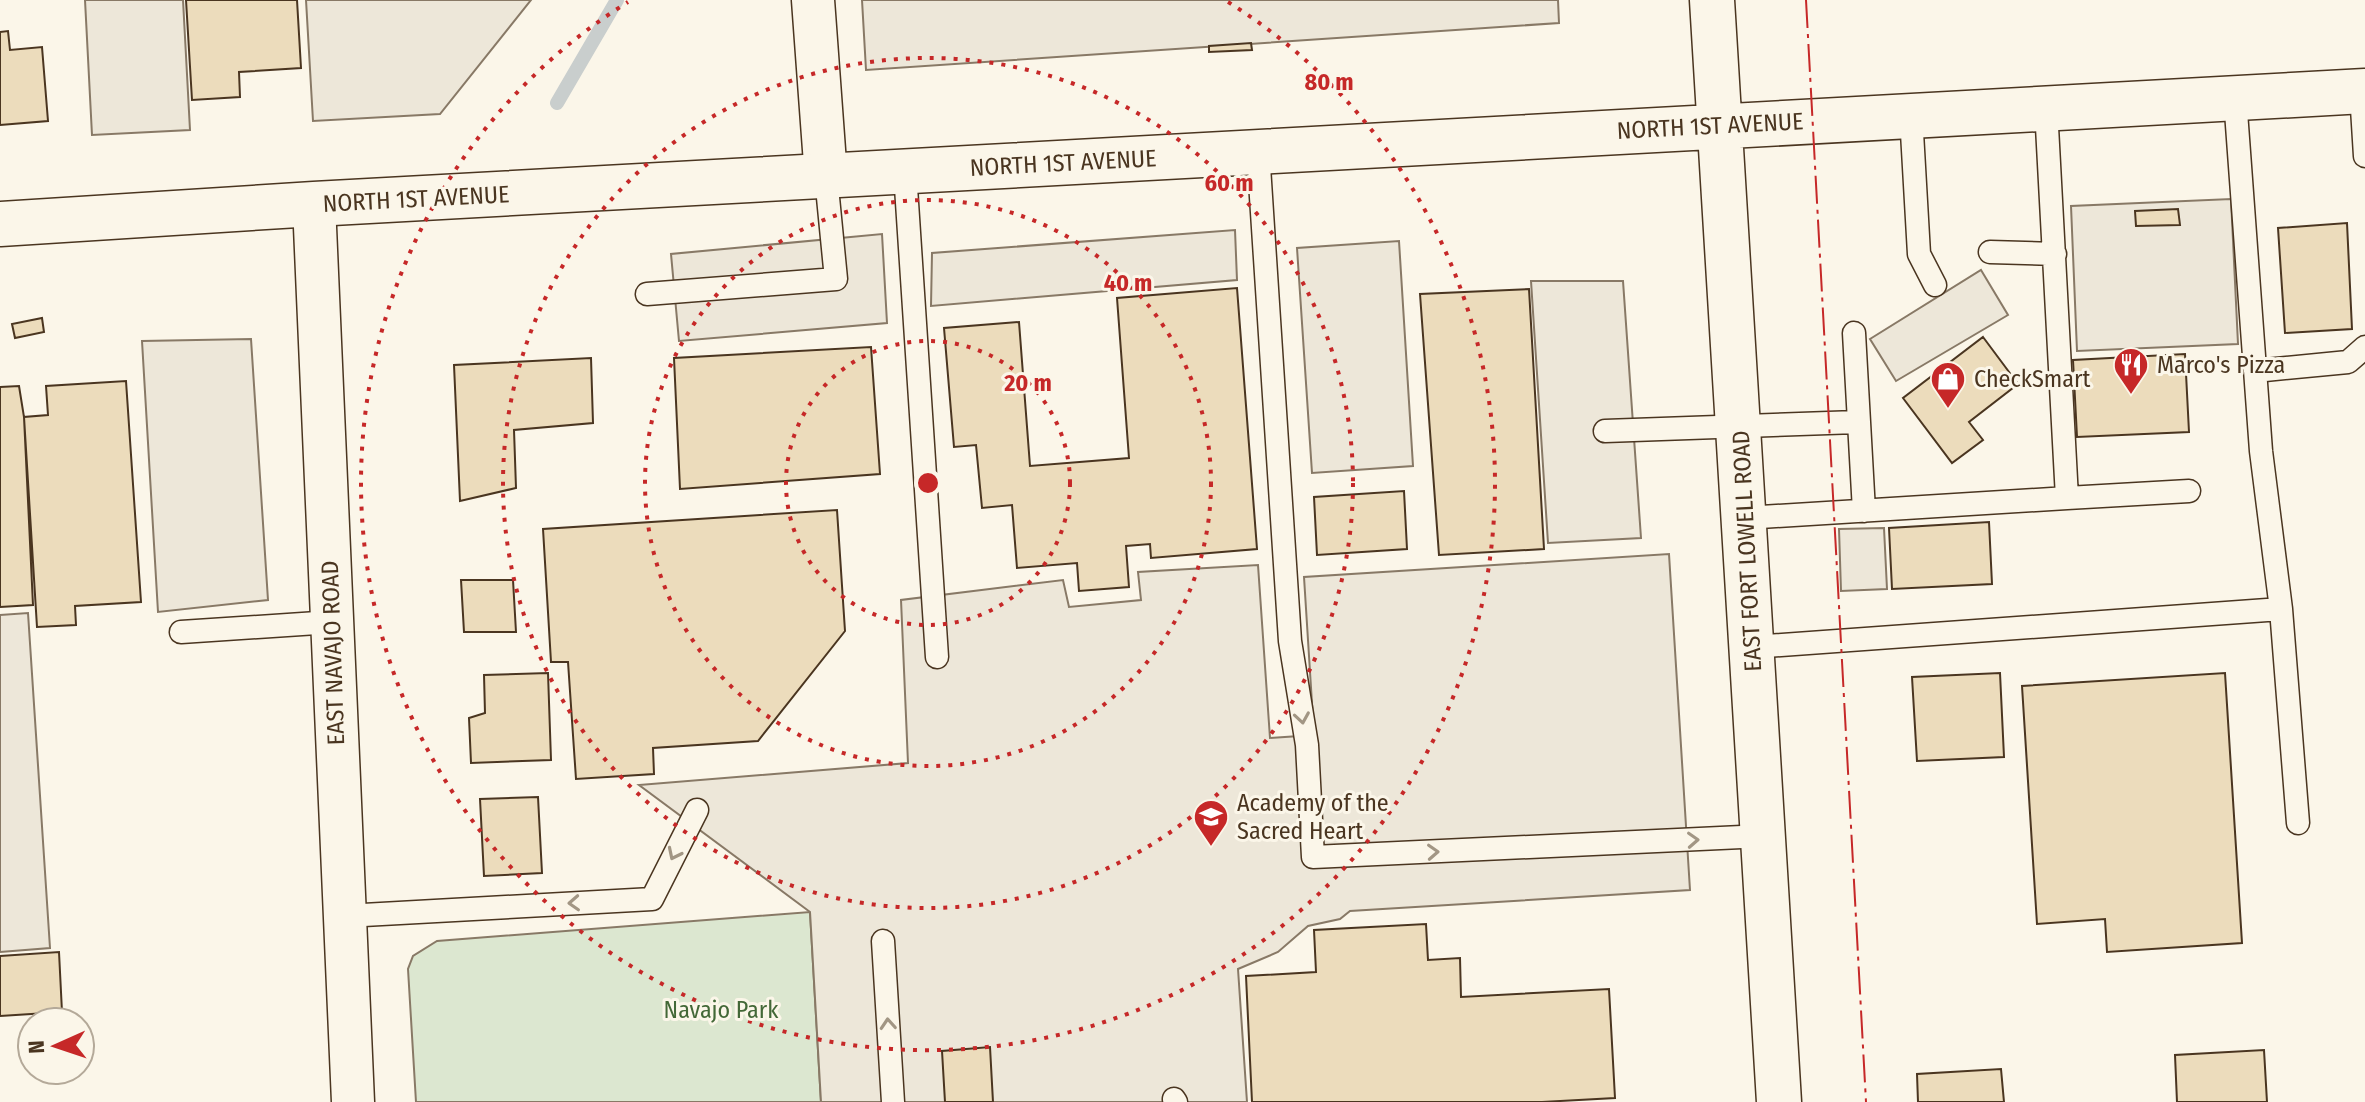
<svg xmlns="http://www.w3.org/2000/svg" width="2365" height="1102" viewBox="0 0 2365 1102" font-family="'Fira Sans Condensed',sans-serif">
  <style>
    .green { fill: #dce7d0; stroke: #887966; stroke-width: 2 }
    .parking { fill: #ede7d9; stroke: #887966; stroke-width: 2 }
    .lines { fill: none; stroke-linecap: round; stroke-linejoin: round }
    .stream { stroke: #c9cecd; stroke-width: 14 }
    .building { fill: #ecdcbc; stroke: #4a3520; stroke-width: 2 }
    .lane-casing { stroke: #4a3520; stroke-width: 25 }
    .street-casing { stroke: #4a3520; stroke-width: 45 }
    .secondary-casing { stroke: #4a3520; stroke-width: 47 }
    .lane { stroke: #fbf6e9; stroke-width: 22 }
    .street { stroke: #fbf6e9; stroke-width: 42 }
    .secondary { stroke: #fbf6e9; stroke-width: 44 }
    .power { stroke: #c62828; stroke-width: 2; stroke-dasharray: 28 6 4 6; stroke-linecap: butt }
    .oneway { stroke: #a29684 }
    .ring { fill: none; stroke: #c62828; stroke-width: 4; stroke-dasharray: 4 8 }
    .labels { text-anchor: middle; stroke-width: 6; stroke-linejoin: round; paint-order: stroke }
    .street-label { font-size: 24px; fill: #4a3520; stroke: #fbf6e9 }
    .poi-label { font-size: 24px; fill: #4a3520; stroke: #fbf6e9; text-anchor: start }
    .park-label { font-size: 24px; fill: #436837; stroke: #fbf6e9 }
    .centre { fill: #c62828; stroke: #fbf6e9; stroke-width: 4 }
    .ring-label { font-size: 24px; text-anchor: middle; font-weight: bold; fill: #c62828; stroke: #fbf6e9; stroke-width: 6; stroke-linejoin: round; paint-order: stroke }
  </style>
  <rect width="100%" height="100%" fill="#fbf6e9"/>
  <path class="green" d="M810 912 821 1102H416L408 969 413 956 437 941Z"/>
  <path class="parking" d="M85 0H183L190 130 92 135Z
    M306 0H531L440 114 313 121Z
    M862 0H1558L1559 23 866 70Z
    M2231 199 2238 344 2077 351 2071 206Z
    M1235 230 1237 280 931 306 932 253Z
    M882 234 887 323 679 341 671 254Z
    M1399 241 1413 466 1312 473 1297 248Z
    M1981 270 2008 315 1896 381 1870 339Z
    M1531 281H1623L1641 538 1548 543Z
    M251 339 268 600 158 612 142 341Z
    M1884 528 1887 589 1841 591 1839 529Z
    M1669 554 1690 890 1350 911 1340 919 1308 926 1278 952 1238 969 1247 1102H821L810 912 639 785 908 763 901 600 1063 580 1069 607 1141 600 1138 572 1258 565 1270 738 1314 735 1304 577Z
    M28 613 50 948 0 952V615Z"/>
  <g class="lines">
    <path class="stream" d="M557 103 617 0"/>
  </g>
  <path class="building" d="M186 0H297L301 68 239 72 240 97 192 100Z
    M8 31 10 50 42 47 48 121 0 125V32Z
    M1251 43 1252 50 1209 52V46Z
    M2178 209 2180 225 2136 226 2135 211Z
    M2347 223 2352 329 2285 333 2278 228Z
    M1237 288 1257 549 1151 558 1150 544 1126 546 1129 587 1079 591 1077 563 1017 568 1012 505 982 508 976 445 954 447 944 328 1019 322 1030 466 1129 458 1117 298Z
    M1529 289 1544 549 1439 555 1420 294Z
    M42 318 44 332 15 338 12 324Z
    M1983 337 2018 384 1969 422 1983 440 1952 463 1903 398Z
    M871 347 880 474 680 489 674 358Z
    M2185 354 2189 432 2077 437 2073 360Z
    M591 358 593 423 514 430 516 488 460 501 454 365Z
    M126 381 141 602 75 606 76 625 37 627 24 417 48 415 46 386Z
    M19 386 24 417 33 605 0 607V387Z
    M1404 491 1407 549 1317 555 1314 497Z
    M837 510 845 631 758 741 653 748 654 774 576 779 568 662H551L543 529Z
    M1989 522 1992 584 1892 589 1889 528Z
    M461 580H513L516 632H464Z
    M548 673 551 760 471 763 469 718 485 713 484 675Z
    M2000 673 2004 757 1917 761 1912 677Z
    M2225 673 2242 943 2107 952 2105 919 2037 924 2022 686Z
    M538 797 542 873 484 876 480 799Z
    M1426 924 1428 960 1460 958 1461 997 1609 989 1615 1098 1542 1102H1252L1246 976 1316 972 1314 930Z
    M59 952 62 1012 0 1016V956Z
    M990 1047 993 1102H945L942 1051Z
    M2264 1050 2267 1102H2177L2175 1055Z
    M2001 1069 2004 1102H1918L1917 1074Z"/>
  <g class="lines">
    <defs>
      <path id="lane" d="M2361 92 2365 156
        M2235 98 2261 451 2281 609 2298 823
        M1911 115 1919 254 1935 285
        M1258 151 1290 641 1307 745 1313 857 1763 836
        M905 172 937 657
        M1990 252 2055 254
        M647 294 836 279 826 177
        M1854 333 1864 511
        M2255 371 2348 362 2365 347
        M1605 431 1857 422
        M2067 498 2189 491
        M1745 518 2067 498 2046 108
        M181 632 332 622
        M1753 647 2281 609
        M345 916 652 899 697 810
        M883 941 893 1102
        M1174 1099 1176 1102"/>
      <path id="street" d="M813 0 826 177
        M314 204 353 1102"/>
      <path id="secondary" d="M1712 0 1779 1102
        M0 224 314 204 2365 91"/>
    </defs>
    <use href="#lane" class="lane-casing"/>
    <use href="#street" class="street-casing"/>
    <use href="#secondary" class="secondary-casing"/>
    <use href="#lane" class="lane"/>
    <use href="#street" class="street"/>
    <use href="#secondary" class="secondary"/>
    <path class="power" d="M1806 0 1866 1102"/>
  </g>
  <defs><path id="oneway-chevron" d="M-2-3.5L2.5 0L-2 3.5" fill="none" stroke-width="1.6" stroke-linecap="round" stroke-linejoin="round" transform="scale(2)"/></defs>
  <g class="oneway">
    <use href="#oneway-chevron" transform="translate(1302 718) rotate(81)"/>
    <use href="#oneway-chevron" transform="translate(1693 840) rotate(-3)"/>
    <use href="#oneway-chevron" transform="translate(1433 852) rotate(-3)"/>
    <use href="#oneway-chevron" transform="translate(674 854) rotate(116)"/>
    <use href="#oneway-chevron" transform="translate(574 903) rotate(177)"/>
    <use href="#oneway-chevron" transform="translate(888 1024) rotate(-94)"/>
  </g>
  <g class="ring">
    <circle cx="928" cy="483" r="142"/>
    <circle cx="928" cy="483" r="283"/>
    <circle cx="928" cy="483" r="425"/>
    <path d="M1228 2A567 567 0 1 1 628 2"/>
  </g>
  <defs>
    <symbol id="restaurant-pin" viewBox="-11 -11 22 30"><path d="M0 17L-7.5 6A9.5 9.5 0 1 1 7.5 6Z" fill="#c62828" stroke="#fbf6e9"/><path d="M-5-6h1v4h1v-4h1v4h1v-4h1v5L-1.5 .5V6h-2V.5L-5-1ZM5-6V6H3V1.5H1.5Q1.5-4 5-6Z" fill="#fff"/></symbol>
    <symbol id="shop-pin" viewBox="-11 -11 22 30"><path d="M0 17L-7.5 6A9.5 9.5 0 1 1 7.5 6Z" fill="#c62828" stroke="#fbf6e9"/><path d="M-5-2.5h2.3a2.7 3.5 0 0 1 5.4 0H5L5.5 6h-11ZM-1.5-2.5h3a1.5 2.3 0 0 0-3 0Z" fill="#fff"/></symbol>
    <symbol id="school-pin" viewBox="-11 -11 22 30"><path d="M0 17L-7.5 6A9.5 9.5 0 1 1 7.5 6Z" fill="#c62828" stroke="#fbf6e9"/><path d="M0-5L7-2L0 1L-7-2ZM-4 1L0 2.5L4 1V4Q0 6-4 4Z" fill="#fff"/></symbol>
  </defs>
  <g fill-rule="evenodd">
    <use href="#restaurant-pin" x="2111" y="345" width="40" height="54"/>
    <use href="#shop-pin" x="1928" y="359" width="40" height="54"/>
    <use href="#school-pin" x="1191" y="797" width="40" height="54"/>
  </g>
  <g class="labels">
    <g class="street-label">
      <text transform="translate(1710 126) rotate(-3)" y="8">NORTH 1ST AVENUE</text>
      <text transform="translate(1063 163) rotate(-3)" y="8">NORTH 1ST AVENUE</text>
      <text transform="translate(416 199) rotate(-3)" y="8">NORTH 1ST AVENUE</text>
      <text transform="translate(1747 551) rotate(-93)" y="8">EAST FORT LOWELL ROAD</text>
      <text transform="translate(333 653) rotate(-92)" y="8">EAST NAVAJO ROAD</text>
    </g>
    <g class="poi-label">
      <text x="2157" y="373">Marco's Pizza</text>
      <text x="1974" y="387">CheckSmart</text>
      <text x="1237" y="811">Academy of the<tspan x="1237" dy="28">Sacred Heart</tspan></text>
    </g>
    <g class="park-label">
      <text x="721" y="1018">Navajo Park</text>
    </g>
  </g>
  <circle cx="928" cy="483" r="12" class="centre"/>
  <g class="ring-label">
    <text x="1329" y="90">80 m</text>
    <text x="1229" y="191">60 m</text>
    <text x="1128" y="291">40 m</text>
    <text x="1028" y="391">20 m</text>
  </g>
  <g transform="translate(56 1046) rotate(267)"><circle r="38" fill="#fbf6e9" stroke="#b4a999" stroke-width="2"/>
  <path d="M0-6L14 30L0 20L-14 30Z" fill="#c62828"/>
  <text y="-12" font-size="22" font-weight="bold" text-anchor="middle" fill="#4a3520">N</text>
  </g>
</svg>
